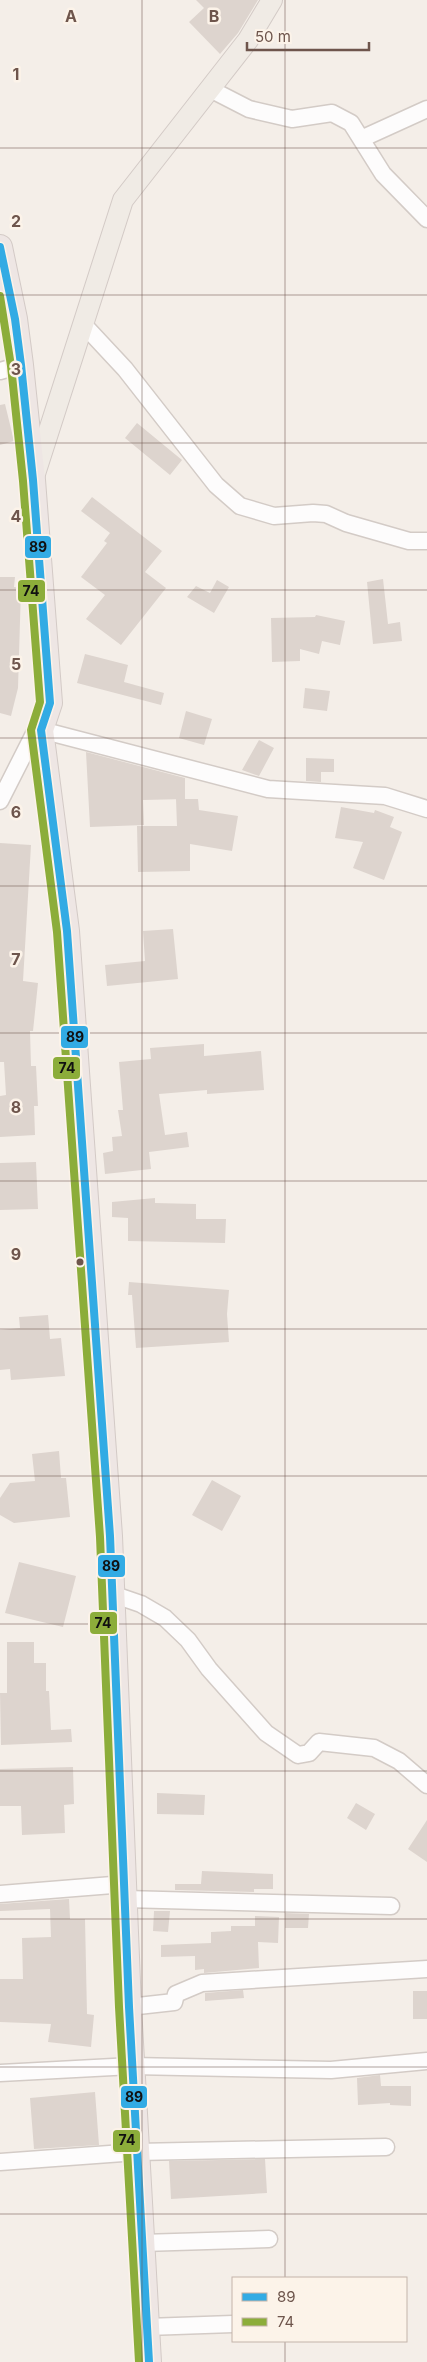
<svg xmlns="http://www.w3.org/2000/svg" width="427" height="2362" viewBox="0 0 427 2362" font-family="Inter,sans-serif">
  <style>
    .building { fill: #ddd4ce }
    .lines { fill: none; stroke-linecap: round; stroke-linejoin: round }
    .minor-casing { stroke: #d3cbc6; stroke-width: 19 }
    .major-casing { stroke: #d3cac6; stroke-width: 22 }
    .highway-casing { stroke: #d3cac6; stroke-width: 26 }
    .minor { stroke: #fdfcfc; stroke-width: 16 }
    .major { stroke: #f0ebe5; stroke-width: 20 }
    .highway { stroke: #eee6e4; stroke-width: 24 }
    .bus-1-casing { stroke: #fcf3e9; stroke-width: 11 }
    .bus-2-casing { stroke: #fcf3e9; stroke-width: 11 }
    .bus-1 { stroke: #32abe4; stroke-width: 8 }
    .bus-2 { stroke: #8cad3a; stroke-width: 8 }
    .grid { fill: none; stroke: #6e554c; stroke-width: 1; stroke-opacity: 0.55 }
    .bus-dot { fill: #6e554c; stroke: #fcf3e9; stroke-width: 2 }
    .grid-label { font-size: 16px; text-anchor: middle; font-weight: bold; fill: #6e554c; stroke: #fcf3e9; stroke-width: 5; stroke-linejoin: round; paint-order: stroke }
    .line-badge { stroke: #fcf3e9; stroke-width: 2 }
    .pale-badge-label { font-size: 14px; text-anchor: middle; font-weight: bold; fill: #111 }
  </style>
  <rect width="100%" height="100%" fill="#f4eee8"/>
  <path class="building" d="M196 0H258L238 33 220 54 189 22 204 8Z
    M5 404 14 441 0 445V405Z
    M137 423 182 460 170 475 125 438Z
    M92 497 162 551 145 572 166 588 121 645 86 619 105 595 81 577 107 543 104 541 110 533 81 511Z
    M0 577H15L14 587 21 588 18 688 11 716 0 713Z
    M383 579 388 624 400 622 402 641 373 644 367 582Z
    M217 580 229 587 214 613 187 597 196 586 210 593Z
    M316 615 345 621 340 645 322 641 319 654 300 649V661L272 662 271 618 315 617Z
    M85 654 128 665 124 682 164 693 161 705 77 683Z
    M305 688 330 691 327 711 303 708Z
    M186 711 212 719 204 745 179 738Z
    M259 740 274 748 259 776 242 770Z
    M86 752 185 778V799L143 800 144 825 90 827Z
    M306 758 334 759V772H321V782L306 781Z
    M176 799H198L199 810 238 816 232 851 190 844V871L138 872 137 826H177Z
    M341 807 374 813 375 810 394 817 390 827 402 832 384 880 353 868 363 842 335 838Z
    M0 843 31 845 23 981 38 983 33 1031H30L31 1066H36L38 1106H34L35 1135 0 1137V1096L6 1095 4 1062H0Z
    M173 929 178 979 107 986 105 965 145 961 143 931Z
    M204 1044V1056L261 1051 264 1090 207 1094V1090L159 1094 165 1135 187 1132 189 1147 149 1152 151 1169 105 1174 103 1153 113 1151 112 1137 122 1136 118 1110H123L119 1062 151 1059 150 1048Z
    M36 1162 38 1209 0 1210V1163Z
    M155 1198V1203L196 1204V1219H226L225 1243 128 1241V1218L112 1217V1202Z
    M129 1282 229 1290 227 1314 229 1342 136 1348 132 1295H128Z
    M48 1315 50 1339 61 1338 65 1376 11 1380 10 1369 0 1370V1330L20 1328 19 1317Z
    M59 1451 61 1478H66L70 1517 14 1523 0 1515V1498L10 1483 35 1481 32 1454Z
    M212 1480 241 1496 222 1531 192 1515Z
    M19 1562 76 1576 63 1627 5 1613Z
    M7 1642H34V1663H46V1691H49L51 1730 71 1729 72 1742 1 1745 0 1693H7Z
    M73 1767 74 1804 64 1805 65 1833 22 1835 21 1806H0V1769Z
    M157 1793 205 1795 204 1815 157 1814Z
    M356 1803 375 1814 366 1830 347 1818Z
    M427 1820V1862L408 1849Z
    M202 1871 273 1874V1889H254V1892L175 1890V1884H201Z
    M69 1899 70 1919H85L87 2014 94 2015 91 2047 48 2042 51 2024 0 2022V1979H23L22 1938 51 1937 50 1909 0 1911V1904Z
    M154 1911H170L168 1932 153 1931Z
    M285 1913 309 1914 308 1928H285Z
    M255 1916 279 1917 278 1943 258 1942 259 1968 204 1973V1969L195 1970V1956L161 1957V1945L211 1943V1932L231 1931V1926H255Z
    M243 1990 244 1998 205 2001V1993Z
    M413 1991H427V2019H413Z
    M380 2075 381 2086H411V2106L390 2105V2103L358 2105 357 2078Z
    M95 2092 99 2145 34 2149 30 2098Z
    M265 2159 267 2193 171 2199 169 2161Z"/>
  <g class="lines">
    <defs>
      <path id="minor" d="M210 89 249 109 292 119 332 113 351 123 383 174 427 219
        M361 139 427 109
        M83 324 125 369 216 485 240 506 274 516 313 513 326 514 346 523 409 541H427
        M0 371 21 365
        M41 730 268 789 385 796 427 809
        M0 801 41 720
        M112 1594 141 1604 165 1618 188 1640 209 1669 266 1733 298 1755 309 1753 319 1742 374 1748 399 1761 427 1785
        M0 1894 125 1884
        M125 1899 391 1906
        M129 2007 174 2002 176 1994 202 1983 427 1969
        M0 2073 132 2066 331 2070 427 2061
        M0 2162 137 2152 386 2147
        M142 2243 269 2239
        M147 2327 233 2324"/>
      <path id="major" d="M34 477 123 200 248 40 272 0"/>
      <path id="highway" d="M0 247 15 319 21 365 33 480 50 703 41 730 67 931 110 1536 129 2007 149 2362"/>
    </defs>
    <use href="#minor" class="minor-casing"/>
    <use href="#major" class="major-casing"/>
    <use href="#highway" class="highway-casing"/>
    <use href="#minor" class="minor"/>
    <use href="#major" class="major"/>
    <use href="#highway" class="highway"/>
    <defs>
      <path id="bus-1" d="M0 247 15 319 21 365 33 480 50 703 41 730 67 931 110 1536 129 2007 149 2362"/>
      <path id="bus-2" d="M0 296 11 366 23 481 40 702 31 730 57 932 100 1537 119 2007 139 2362"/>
    </defs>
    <use href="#bus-1" class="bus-1-casing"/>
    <use href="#bus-2" class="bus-2-casing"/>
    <use href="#bus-1" class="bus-1"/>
    <use href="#bus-2" class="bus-2"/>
  </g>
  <path class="grid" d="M142 0V2362M285 0V2278M0 148H427M0 295H427M0 443H427M0 590H427M0 738H427M0 886H427M0 1033H427M0 1181H427M0 1329H427M0 1476H427M0 1624H427M0 1771H427M0 1919H427M0 2067H427M0 2214H427M285 2341V2362"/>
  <circle class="bus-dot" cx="80" cy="1262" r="4.5"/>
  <g class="grid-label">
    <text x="71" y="22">A</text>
    <text x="214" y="22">B</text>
    <text x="16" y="80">1</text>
    <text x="16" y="227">2</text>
    <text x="16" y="375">3</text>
    <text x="16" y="522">4</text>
    <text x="16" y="670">5</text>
    <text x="16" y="818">6</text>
    <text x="16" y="965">7</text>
    <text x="16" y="1113">8</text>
    <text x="16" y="1260">9</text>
  </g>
  <g class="line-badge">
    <rect x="24" y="535" width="28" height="24" rx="5" fill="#32abe4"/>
    <rect x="17" y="579" width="29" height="24" rx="5" fill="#8cad3a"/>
    <rect x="60" y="1025" width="29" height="24" rx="5" fill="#32abe4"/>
    <rect x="52" y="1056" width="29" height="24" rx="5" fill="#8cad3a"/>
    <rect x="97" y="1554" width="29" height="24" rx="5" fill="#32abe4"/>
    <rect x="89" y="1611" width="29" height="24" rx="5" fill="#8cad3a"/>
    <rect x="120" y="2085" width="28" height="24" rx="5" fill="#32abe4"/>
    <rect x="112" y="2129" width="29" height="24" rx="5" fill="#8cad3a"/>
  </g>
  <g class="pale-badge-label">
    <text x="38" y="552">89</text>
    <text x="31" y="596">74</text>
    <text x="75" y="1042">89</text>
    <text x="67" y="1073">74</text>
    <text x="111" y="1571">89</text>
    <text x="103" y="1628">74</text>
    <text x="134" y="2102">89</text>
    <text x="127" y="2145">74</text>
  </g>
  <rect x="232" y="2277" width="175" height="65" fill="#fcf3e9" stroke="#c3b4aa"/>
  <rect x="242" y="2293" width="25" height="8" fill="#32abe4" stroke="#c3b4aa"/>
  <text x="277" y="2302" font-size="15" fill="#6e554c">89</text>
  <rect x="242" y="2318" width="25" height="8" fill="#8cad3a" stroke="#c3b4aa"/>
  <text x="277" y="2327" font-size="15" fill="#6e554c">74</text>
  <path d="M247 42v8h122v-8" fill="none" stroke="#6e554c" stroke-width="2.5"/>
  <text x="255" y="42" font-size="15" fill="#6e554c" stroke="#fcf3e9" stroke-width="4" paint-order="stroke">50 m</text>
</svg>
